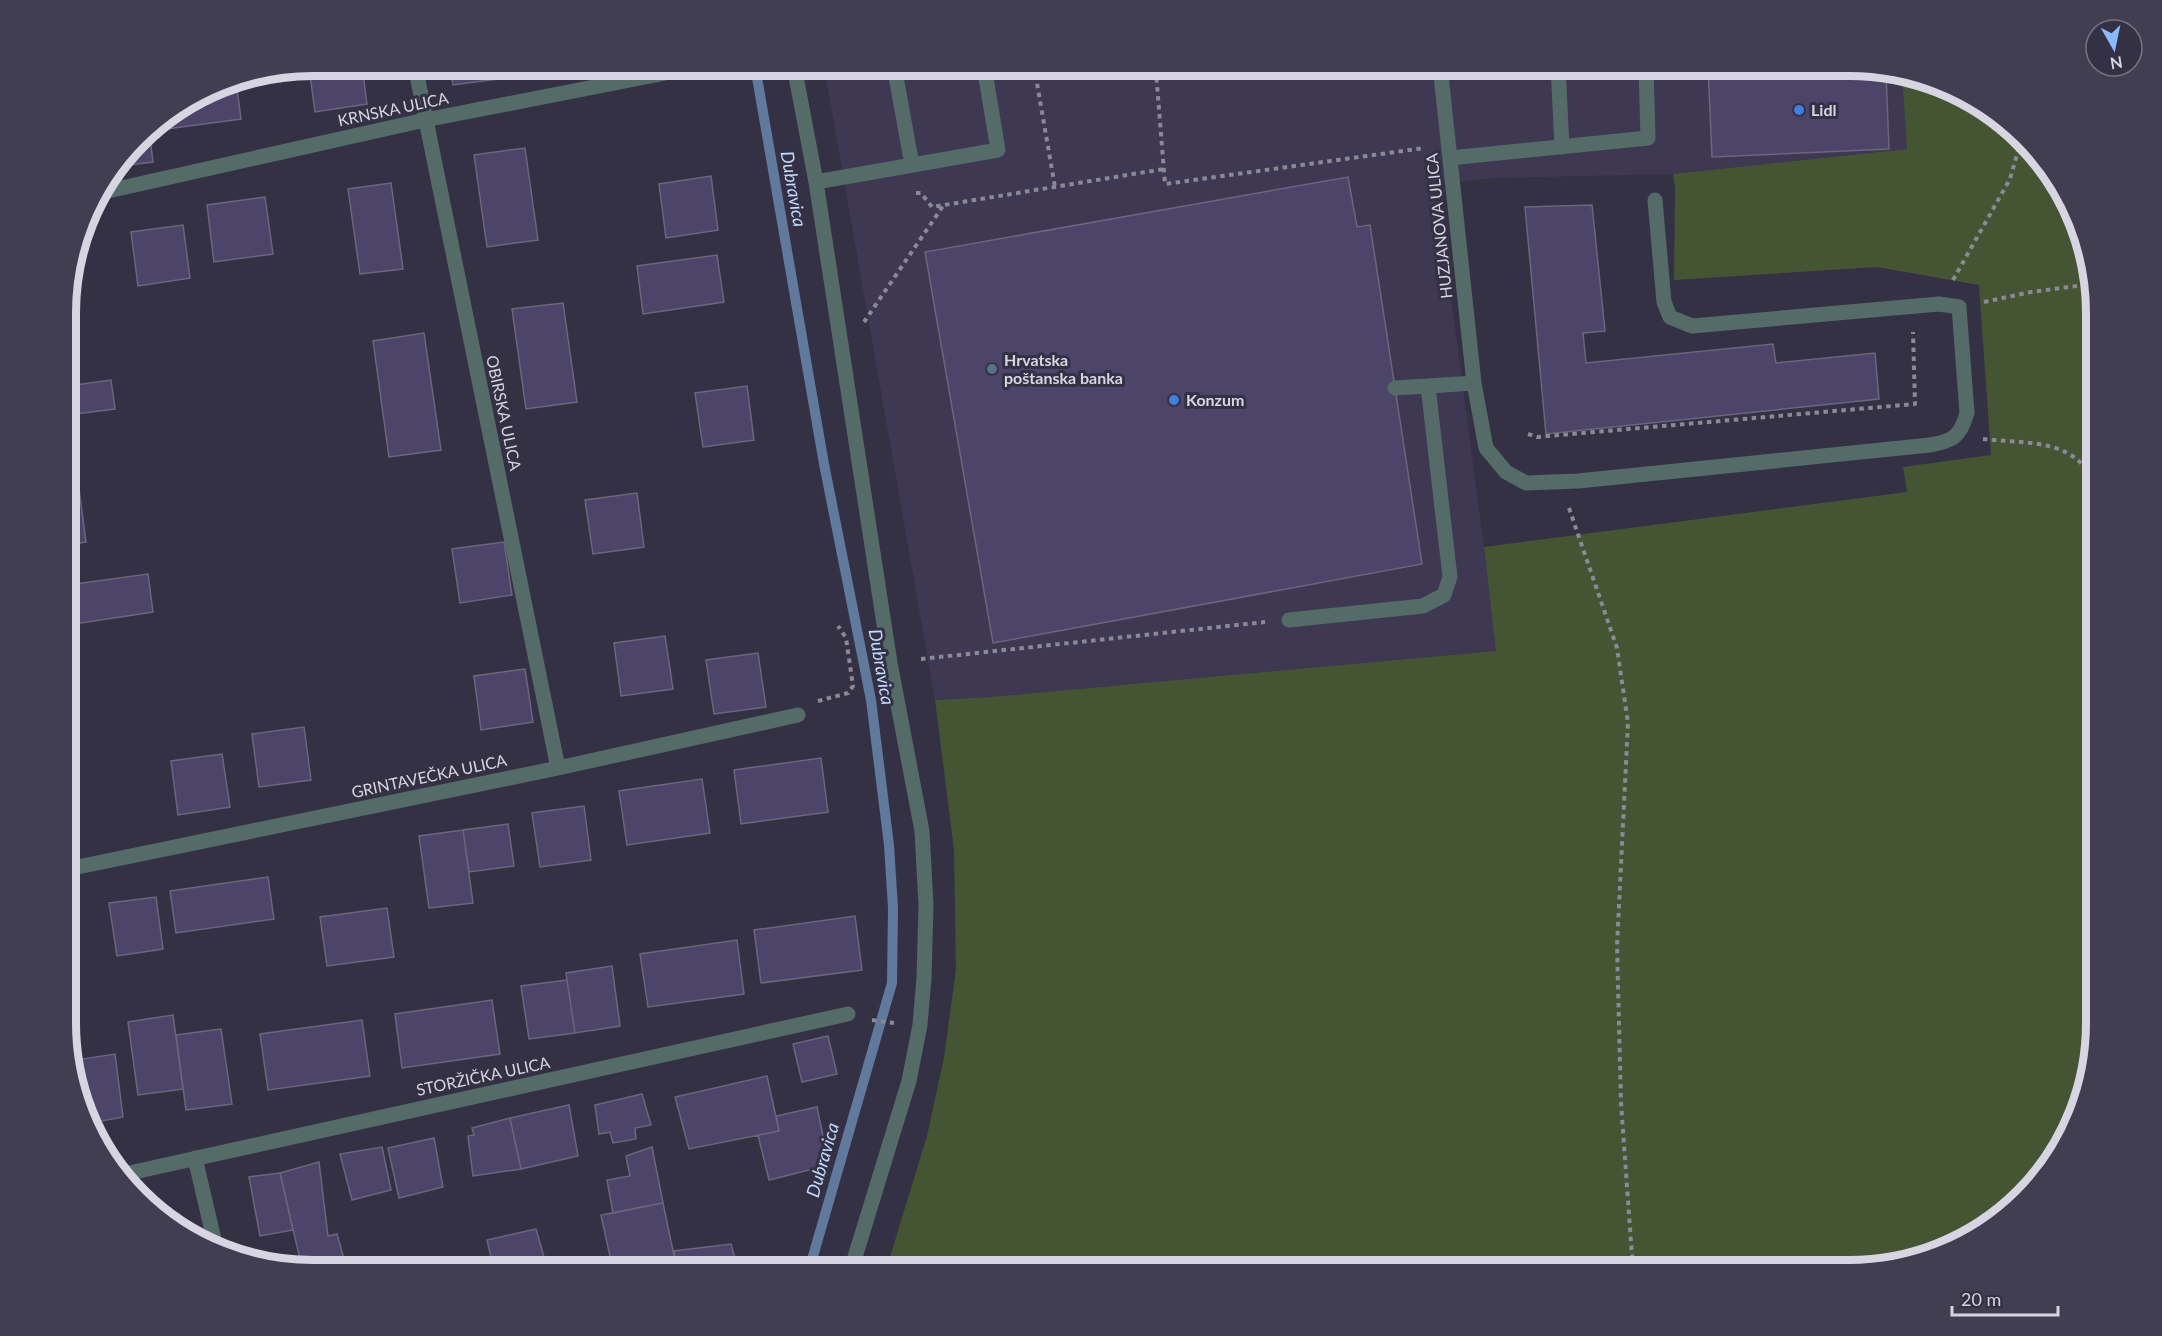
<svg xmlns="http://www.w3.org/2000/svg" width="2162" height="1336" viewBox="0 0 2162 1336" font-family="Lato,sans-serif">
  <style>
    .built { fill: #3e3852 }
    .green { fill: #455534 }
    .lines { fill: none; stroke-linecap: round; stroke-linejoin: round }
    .stream { stroke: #61799c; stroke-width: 10 }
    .building { fill: #4c4469; stroke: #6b667c; stroke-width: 1.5 }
    .path { stroke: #8b8898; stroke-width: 4; stroke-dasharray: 4.5 4.5; stroke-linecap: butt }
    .minor { stroke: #546b68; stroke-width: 15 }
    .shop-dot { fill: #3f7fe0; stroke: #353145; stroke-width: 2 }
    .service-dot { fill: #5c6f8a; stroke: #353145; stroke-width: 2 }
    .labels { text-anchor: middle; stroke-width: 6; stroke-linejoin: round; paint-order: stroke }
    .street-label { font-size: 16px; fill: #d8d5e2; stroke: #353145 }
    .poi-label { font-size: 16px; font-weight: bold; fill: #d8d5e2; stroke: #353145; text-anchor: start }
    .water-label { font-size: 18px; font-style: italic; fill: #c2dafd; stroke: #353145 }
    .rim { fill: none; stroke: #d8d5e2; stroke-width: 8 }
  </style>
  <rect width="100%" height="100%" fill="#353145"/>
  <path class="built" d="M824 66H1849L1902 75 1907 149 1673 174 1494 178 1436 184 1484 547 1496 651 990 697 935 700Z"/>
  <path class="green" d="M1902 75 1928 79 1986 107 2063 190 2095 297V1039L2083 1102 2055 1160 1972 1237 1865 1269 886 1270 927 1136 944 1058 956 969 954 849 935 700 990 697 1496 651 1484 547 1907 492 1903 467 1991 455 1979 285 1877 267 1674 280 1675 188 1673 174 1907 149Z"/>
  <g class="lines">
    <path class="stream" d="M755 66 824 464 871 700 889 845 893 908 892 983 809 1270"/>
  </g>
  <path class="building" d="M313 66H362L367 104 315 112 309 67Z
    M450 66H503L505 78 453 85Z
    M1708 66H1849L1886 72 1889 149 1712 157Z
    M236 81 241 119 167 129 166 118 219 85Z
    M149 129 153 162 120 166Z
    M525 148 538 240 487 247 474 155Z
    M711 176 718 230 666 238 659 184Z
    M1348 177 1357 227 1370 225 1422 564 993 643 925 252Z
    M391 183 403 269 360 274 348 189Z
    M265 197 273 254 214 262 207 205Z
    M1592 205 1605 331 1583 333 1586 363 1773 344 1776 363 1875 353 1879 399 1546 434 1525 207Z
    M183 225 190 278 138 286 131 232Z
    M717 255 724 302 643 314 637 266Z
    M563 303 577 402 526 409 512 309Z
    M424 333 441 450 389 457 373 341Z
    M111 380 115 409 68 415V386Z
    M747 386 754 440 703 447 695 393Z
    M79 489 86 542 68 545V491Z
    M637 493 644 547 593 554 585 500Z
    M504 542 512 595 460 603 452 549Z
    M148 574 153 612 68 625V585Z
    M665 636 673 689 621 696 614 643Z
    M758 653 766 707 714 714 706 660Z
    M525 669 533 722 481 730 474 676Z
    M304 727 311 780 259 787 252 734Z
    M222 754 230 807 178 815 171 761Z
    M821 758 828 812 741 824 734 770Z
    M702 779 710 833 627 845 619 791Z
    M584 806 591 860 540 867 532 813Z
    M508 824 514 866 469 872 463 830Z
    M463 830 473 903 429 908 419 836Z
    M268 877 274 919 176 933 170 891Z
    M156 897 163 949 117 956 109 903Z
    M387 908 394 957 327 966 320 917Z
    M855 916 862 970 761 983 754 930Z
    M737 940 744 994 648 1007 640 954Z
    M612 966 620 1026 575 1033 566 973Z
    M567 980 575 1033 529 1039 521 986Z
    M492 1000 500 1054 402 1068 395 1014Z
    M173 1015 183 1089 138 1095 128 1022Z
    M362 1020 370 1076 268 1090 260 1034Z
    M221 1029 232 1104 186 1110 176 1035Z
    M828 1036 837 1074 802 1082 793 1044Z
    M115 1054 123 1117 91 1123 70 1061Z
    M767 1076 779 1131 689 1149 675 1097Z
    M642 1094 651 1125 635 1128 636 1139 613 1143 610 1132 599 1134 595 1105Z
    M569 1105 578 1156 521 1169 510 1118Z
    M817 1107 829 1165 769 1180 758 1135 779 1131 776 1116Z
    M510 1118 521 1169 473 1176 468 1136 474 1135 472 1128Z
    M434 1138 443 1187 399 1198 388 1148Z
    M382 1147 391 1190 352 1200 340 1154Z
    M652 1147 663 1203 613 1213 607 1180 630 1176 626 1156Z
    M319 1162 328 1236 337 1234 347 1270 302 1268 280 1173Z
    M280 1173 293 1230 260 1236 249 1177Z
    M663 1203 677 1270H613L601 1215Z
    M536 1229 546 1264 519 1270H494L487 1240Z
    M731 1244 738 1270H677L674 1251Z"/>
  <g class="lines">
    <path class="path" d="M1034 66 1055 187
      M1176 66 1156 72 1165 184 1424 148
      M916 193H921L932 207 1164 169
      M1953 280 2010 179 2020 144
      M1984 302 2031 292 2091 284
      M864 322 943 206
      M1528 434 1537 437 1915 404 1913 332
      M1983 439C2026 444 2082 437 2095 490
      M1569 508 1617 648 1628 723 1617 946 1621 1103 1633 1270
      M921 659 1265 622
      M818 701 848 693 853 686 846 638 838 626
      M872 1020 894 1023"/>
    <path class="minor" d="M415 66 558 768
      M794 66 816 182 890 663 922 831 926 905 924 978 920 1025 909 1081 851 1270
      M894 66 912 165
      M1440 66 1474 383 1486 448 1506 472 1526 483 1578 481 1930 445C1953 441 1960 437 1967 413L1959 307 1939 304 1692 326 1670 317 1664 302 1655 200
      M1558 66 1562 147
      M1450 158 1648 138 1646 66
      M816 182 998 150 984 66
      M99 193 425 120 696 67
      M1395 388 1428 386
      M1289 620 1423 606 1444 595 1450 577 1428 386 1474 383
      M68 869 558 768 798 715
      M195 1158 216 1248
      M125 1174 848 1014"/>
  </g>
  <g class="shop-dot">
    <circle cx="1799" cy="110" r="6"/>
    <circle cx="1174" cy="400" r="6"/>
  </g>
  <circle class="service-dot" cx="992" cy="369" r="6"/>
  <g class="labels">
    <g class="street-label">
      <text transform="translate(393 109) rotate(-12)" y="6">KRNSKA ULICA</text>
      <text transform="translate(1439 226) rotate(-96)" y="6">HUZJANOVA ULICA</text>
      <text transform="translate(504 413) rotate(78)" y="6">OBIRSKA ULICA</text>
      <text transform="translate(429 776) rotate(-12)" y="6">GRINTAVEČKA ULICA</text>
      <text transform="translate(483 1076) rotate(-12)" y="6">STORŽIČKA ULICA</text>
    </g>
    <g class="poi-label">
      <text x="1811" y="116">Lidl</text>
      <text x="1004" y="366">Hrvatska<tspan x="1004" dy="18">poštanska banka</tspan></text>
      <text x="1186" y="406">Konzum</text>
    </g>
    <g class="water-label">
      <text transform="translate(793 189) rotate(80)" y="6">Dubravica</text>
      <text transform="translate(881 667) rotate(80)" y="6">Dubravica</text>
      <text transform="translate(823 1160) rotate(-74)" y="6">Dubravica</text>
    </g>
  </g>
  <path d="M0 0H2162V1336H0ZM313 76H1849A237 237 0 0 1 2086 313V1023A237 237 0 0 1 1849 1260H313A237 237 0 0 1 76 1023V313A237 237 0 0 1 313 76Z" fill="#423e52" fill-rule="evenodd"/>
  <path class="rim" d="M313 76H1849A237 237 0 0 1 2086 313V1023A237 237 0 0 1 1849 1260H313A237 237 0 0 1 76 1023V313A237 237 0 0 1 313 76Z"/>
  <g transform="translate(2114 48) rotate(171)"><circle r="28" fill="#353145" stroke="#767384" stroke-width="1.5"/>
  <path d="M0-4.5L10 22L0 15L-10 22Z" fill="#8abafc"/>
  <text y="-9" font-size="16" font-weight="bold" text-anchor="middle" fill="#d8d5e2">N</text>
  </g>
  <path d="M1952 1306v9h106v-9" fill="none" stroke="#d8d5e2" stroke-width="3"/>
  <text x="1961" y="1306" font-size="18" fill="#d8d5e2" stroke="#353145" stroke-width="4.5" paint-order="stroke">20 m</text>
</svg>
